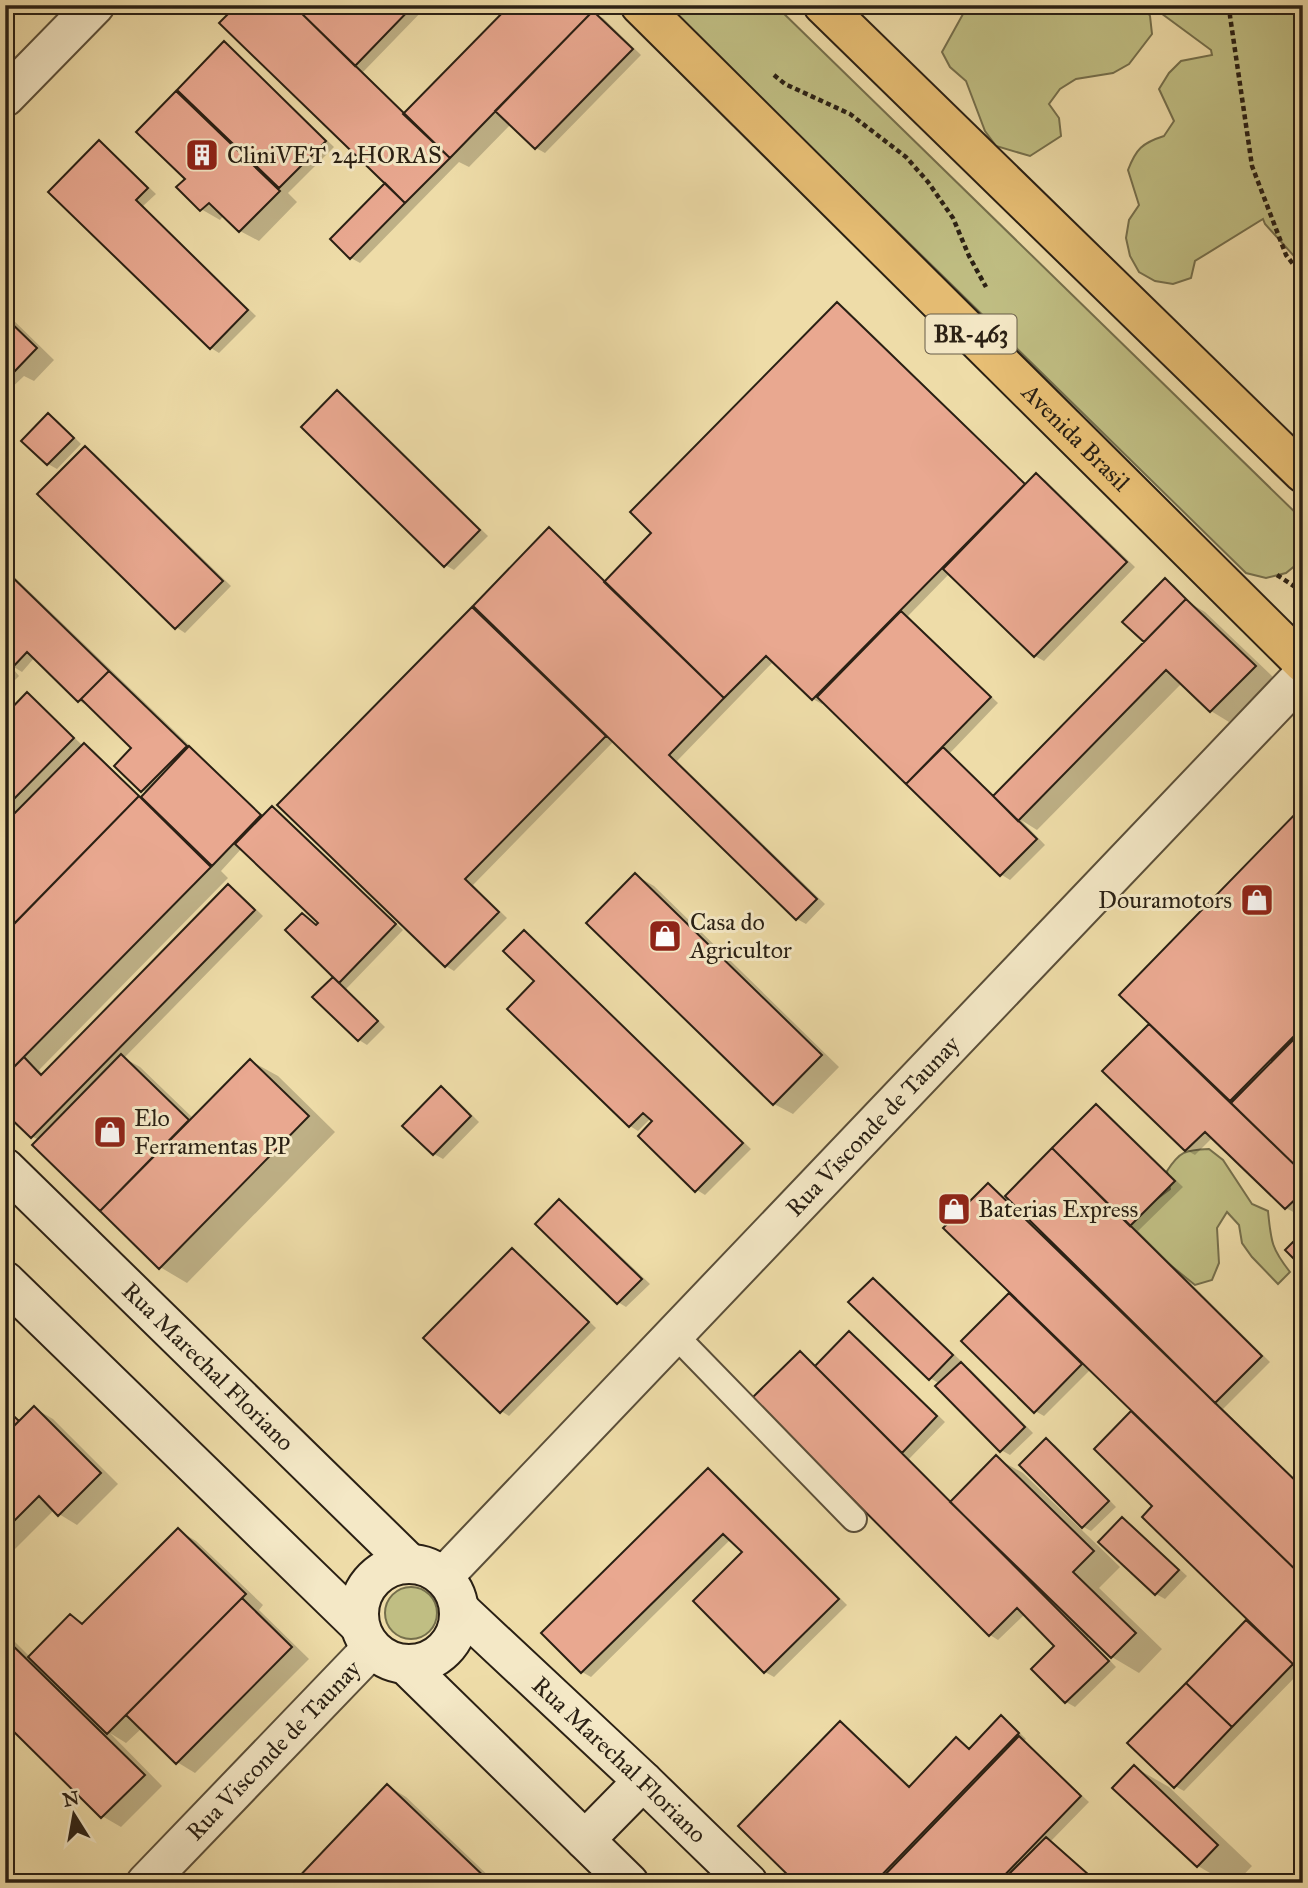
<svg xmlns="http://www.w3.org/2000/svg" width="1308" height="1888" viewBox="0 0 1308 1888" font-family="'IM FELL Great Primer',serif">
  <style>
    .green { fill: #c0be83; stroke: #756f4c; stroke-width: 2 }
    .shadow { fill: #0003 }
    .building { fill: #e9a890; stroke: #2a2014; stroke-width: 2 }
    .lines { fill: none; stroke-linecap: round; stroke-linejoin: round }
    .service-casing { stroke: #5b4f39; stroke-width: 28 }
    .minor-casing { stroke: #5b4f39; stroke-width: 42 }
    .secondary-casing { stroke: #2a2014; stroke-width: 42 }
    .primary-casing { stroke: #2a2014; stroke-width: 42 }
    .path { stroke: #2a2014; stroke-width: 4.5; stroke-dasharray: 5 3.5; stroke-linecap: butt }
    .service { stroke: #f4e8c6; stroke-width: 24 }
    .minor { stroke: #f4e8c6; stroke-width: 38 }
    .secondary { stroke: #f4e8c6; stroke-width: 38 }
    .primary { stroke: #e7be74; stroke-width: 38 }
    .labels { text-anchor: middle; stroke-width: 6; stroke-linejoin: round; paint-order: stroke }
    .shield { fill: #f4e8c6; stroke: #675c49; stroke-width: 2 }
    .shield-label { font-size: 23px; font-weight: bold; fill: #2a2014 }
    .poi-label { font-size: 24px; fill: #2a2014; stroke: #f4e8c6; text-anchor: start }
    .street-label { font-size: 24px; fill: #2a2014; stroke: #f4e8c6 }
  </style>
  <rect width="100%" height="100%" fill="#eedca8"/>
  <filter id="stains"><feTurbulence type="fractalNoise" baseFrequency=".00286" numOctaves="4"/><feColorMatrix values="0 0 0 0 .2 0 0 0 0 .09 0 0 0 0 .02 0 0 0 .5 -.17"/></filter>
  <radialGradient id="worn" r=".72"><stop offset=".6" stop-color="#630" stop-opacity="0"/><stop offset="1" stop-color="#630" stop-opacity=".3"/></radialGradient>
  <path class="green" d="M666 5H775L1303 520V557L1297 564 1286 573 1266 578 1246 573Z
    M968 5H1144L1150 16 1152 34 1129 64 1113 73 1076 79 1060 89 1049 104 1059 118 1061 136 1030 156 996 146 985 131 966 81 950 67 942 52Z
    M1150 5H1303V266L1265 224 1263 219 1195 261 1191 278 1173 284 1155 281 1139 272 1130 256 1126 238 1129 220 1139 205 1128 170C1136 149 1142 143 1164 136L1174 121 1159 89 1169 73 1181 61 1212 55 1211 50Z
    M1209 1149 1223 1160 1252 1204 1268 1211C1271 1241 1271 1248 1290 1272L1278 1284 1252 1257 1242 1243 1239 1225 1227 1212 1217 1228 1219 1263 1212 1280 1195 1285 1148 1247 1132 1238 1129 1220 1170 1189 1167 1171C1180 1151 1185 1150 1209 1149Z
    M385 1613a26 26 0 1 1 52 0a26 26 0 1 1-52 0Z"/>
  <path class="shadow" d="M239 5H428L363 72 406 114 512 5H584L593 14 603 18 641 55 545 153 536 148 511 124 469 167 459 162 360 263 351 258 387 183Z
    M225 44 233 49 334 147 288 193 297 202 259 241 240 231 224 215 220 220 201 209 187 179 176 93 188 99Z
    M99 143 108 148 156 194 143 206 256 316 219 353 211 348Z
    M837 304 846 309 1027 485 1037 475 1045 480 1135 567 1044 661 1035 656 950 573 908 616 998 703 950 753 995 796 1147 642 1165 580 1174 585 1193 605 1205 612 1273 677 1229 722 1211 711 1182 683 1037 830 1021 820 1045 845 1010 880 1002 875 824 702 822 704 813 699 774 661 677 761 825 904 806 924 797 919 614 741 473 885 507 918 454 971 446 966 280 805 549 530 558 535 606 582 654 533Z
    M5 312 54 360 34 381 24 376 5 394Z
    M337 392 346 397 488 536 454 570 445 565Z
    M49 415 57 420 81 444 57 469 48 464Z
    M85 448 94 453 231 586 185 633 176 627Z
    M5 568 264 817 273 808 281 813 403 930 346 989 385 1027 367 1045 359 1040 335 977 303 915 317 926 320 923 242 848 221 871 228 878 39 1070 43 1075 229 887 238 892 263 916 124 1058 140 1067 194 1119 251 1061 278 1076 335 1132 187 1283 160 1267 34 1145 39 1140 33 1137 5 1110V935L18 923 5 912V717L28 695 36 700 83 746 84 745 93 750 142 798 147 793 117 766 134 748 88 706 79 701 35 657 22 672 9 664 19 676 5 690Z
    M1303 808V1205L1295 1213 1286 1208 1213 1137 1195 1155 1186 1150 1105 1071 1152 1024Z
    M635 875 654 886 839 1067 793 1114 774 1104Z
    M524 932 533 938 751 1149 705 1195 697 1190 651 1118 638 1131 630 1126Z
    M441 1088 450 1093 479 1122 443 1159 434 1154Z
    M1097 1106 1105 1111 1183 1187 1138 1231 1270 1362 1223 1409 1303 1487V1669L1184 1791 1175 1786 1130 1743 1250 1619 1155 1506 1097 1449 1134 1411 1091 1369 1044 1416 1035 1411 964 1341 1012 1292 988 1185 997 1190 1005 1198Z
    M560 1201 568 1206 650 1284 626 1307 618 1302Z
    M512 1250 521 1255 596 1328 509 1416 501 1411Z
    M873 1280 882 1285 961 1361 959 1363 970 1369 1033 1433 1010 1455 1001 1450 940 1384 930 1378Z
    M849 1333 858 1338 945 1422 909 1459 952 1502 996 1458 1023 1473 1120 1567 1099 1588 1162 1649 1139 1673 1112 1657 1090 1636 1088 1638 1116 1667 1075 1707 1066 1702 1034 1669 1057 1646 1025 1614 998 1640 990 1635 800 1353 809 1359 816 1366Z
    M5 1360 10 1365 5 1370Z
    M5 1406 21 1422 34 1408 53 1419 118 1484 77 1525 59 1514 54 1510 13 1551 5 1546Z
    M1046 1440 1055 1445 1116 1507 1091 1531 1080 1525Z
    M709 1470 717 1475 847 1605 774 1677 765 1672 745 1552 731 1539 591 1677 582 1672 543 1633Z
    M1123 1519 1131 1524 1187 1576 1165 1599 1156 1594Z
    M178 1530 196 1541 263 1605 259 1610 309 1659 195 1773 177 1762 142 1728 126 1743 110 1733 162 1786 121 1827 102 1816 5 1721V1632L30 1657 71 1616 85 1624Z
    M1001 1718 1010 1723 1026 1739 1024 1741 1089 1802 1050 1842 1098 1883H799L840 1723 849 1728 911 1787 957 1739 971 1749Z
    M5 1728 11 1733 5 1739Z
    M1134 1767 1169 1787 1252 1866 1236 1883H1227L1198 1866Z
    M388 1786 406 1797 496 1883H295Z"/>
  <path class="building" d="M237 5H293L450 158 405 203 219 23Z
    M293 5H414L355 66Z
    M510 5H579L589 15 450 158 403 114Z
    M593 11 633 49 535 149 495 111Z
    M224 41 326 141 279 188 177 90Z
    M176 91 280 191 239 232 209 203 200 211 176 187 185 179 136 132Z
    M99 140 148 188 136 200 248 310 210 349 48 192Z
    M385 183 405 203 350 259 330 239Z
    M837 302 1025 484 812 700 766 656 724 698 604 582 651 533 630 512Z
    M5 317 37 348 14 372 5 363Z
    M337 390 480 530 444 567 301 427Z
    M48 413 74 438 47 465 21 441Z
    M85 446 223 581 175 629 37 494Z
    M1036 473 1127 562 1034 657 943 569Z
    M549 527 724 698 669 755 817 899 796 920 473 606Z
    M5 570 109 671 78 702 27 652 12 668 5 661Z
    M1165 578 1186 599 1144 642 1122 622Z
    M1186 599 1256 666 1210 712 1166 670 1018 821 993 796Z
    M472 607 606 736 465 879 499 912 445 967 277 805Z
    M901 611 991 697 906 784 817 697Z
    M109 671 187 746 141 792 114 766 131 748 81 699Z
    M27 692 74 738 5 808V715Z
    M84 743 139 796 15 923 5 914V823Z
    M189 746 261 815 212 866 141 797Z
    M943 747 1037 839 1000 876 906 784Z
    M139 796 211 867 5 1076V933Z
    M272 806 396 924 339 983 285 930 302 913 316 925 318 923 235 844Z
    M1303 806V1027L1230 1101 1119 995Z
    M635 873 822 1055 773 1105 586 923Z
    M228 884 255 910 31 1138 5 1113V1076L24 1057 41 1075Z
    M524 930 743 1143 695 1192 638 1136 652 1121 643 1113 629 1127 507 1009 534 981 503 951Z
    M333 977 378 1021 358 1041 312 997Z
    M1149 1024 1303 1173V1192L1285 1209 1205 1132 1185 1151 1102 1071Z
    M1303 1030V1173L1231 1103Z
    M121 1054 189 1120 100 1211 32 1145Z
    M250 1059 309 1116 159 1269 100 1211Z
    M441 1086 471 1116 433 1155 402 1126Z
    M1096 1104 1175 1181 1130 1226 1052 1148Z
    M1052 1148 1262 1356 1215 1403 1005 1196Z
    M988 1183 1303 1488V1577L943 1228Z
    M559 1199 642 1279 617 1304 535 1224Z
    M1303 1232V1268L1285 1250Z
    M512 1248 589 1322 500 1413 423 1338Z
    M873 1278 953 1355 929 1380 848 1302Z
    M1009 1293 1082 1364 1034 1413 961 1341Z
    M849 1331 937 1416 902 1453 815 1366Z
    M800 1351 1109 1661 1065 1703 1031 1669 1054 1646 1017 1608 989 1636 752 1398Z
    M961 1362 1025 1427 1000 1452 935 1386Z
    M34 1406 101 1473 58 1516 39 1496 5 1530V1435Z
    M5 1408 19 1421 5 1435Z
    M1131 1411 1303 1577V1662L1297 1668 1142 1517 1152 1506 1094 1449Z
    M1046 1438 1109 1501 1082 1528 1019 1465Z
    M996 1455 1094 1551 1073 1572 1136 1633 1111 1658 950 1502Z
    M708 1468 839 1599 764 1673 693 1601 742 1552 723 1534 581 1673 541 1633Z
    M1122 1517 1179 1570 1155 1595 1098 1542Z
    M178 1528 246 1594 107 1734 28 1657 70 1614 82 1624Z
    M242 1598 292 1647 176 1764 126 1715Z
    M1246 1620 1293 1664 1232 1727 1186 1683Z
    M5 1638 145 1775 101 1818 5 1723Z
    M1186 1683 1232 1727 1174 1788 1127 1743Z
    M1001 1715 1019 1733 874 1883H796L738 1826 840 1721 909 1787 956 1737 969 1749Z
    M1019 1736 1081 1796 997 1883H877Z
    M1134 1765 1218 1845 1197 1867 1112 1788Z
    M387 1784 491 1883H293Z
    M1046 1837 1098 1883H1000Z"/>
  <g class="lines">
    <defs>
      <path id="service" d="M674 1334 854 1519"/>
      <g id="minor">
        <path d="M5 97 95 5"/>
        <path id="s1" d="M443 1577 1303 675"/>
        <path id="s2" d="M146 1883 371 1649"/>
      </g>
      <g id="secondary">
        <path id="s3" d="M5 1168 410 1564"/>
        <path d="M5 1281 359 1625"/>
        <circle cx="409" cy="1614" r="50"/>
        <path id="s4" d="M459 1609 643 1781 748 1883"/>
        <path d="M406 1665 629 1883"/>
        <path d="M585 1840 643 1781"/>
      </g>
      <g id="primary">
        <path id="s5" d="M640 5 1303 663"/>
        <path d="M823 5 1303 473"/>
      </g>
    </defs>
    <use href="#service" class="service-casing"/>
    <use href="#minor" class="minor-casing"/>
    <use href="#secondary" class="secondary-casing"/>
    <use href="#primary" class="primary-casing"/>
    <path class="path" d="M1230 5V16L1252 166 1286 255 1303 277
      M774 75 785 84 850 114 906 157 928 182 953 218 969 256 986 287
      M1277 575 1303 592"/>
    <use href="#service" class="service"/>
    <use href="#minor" class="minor"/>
    <use href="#secondary" class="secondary"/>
    <use href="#primary" class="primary"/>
  </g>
  <defs>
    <symbol id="building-square" viewBox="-11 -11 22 22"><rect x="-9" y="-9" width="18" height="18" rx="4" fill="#8f2418" stroke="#f4e8c6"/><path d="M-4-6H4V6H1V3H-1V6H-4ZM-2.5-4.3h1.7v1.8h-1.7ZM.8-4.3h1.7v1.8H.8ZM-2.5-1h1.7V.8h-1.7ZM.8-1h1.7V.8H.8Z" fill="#fff"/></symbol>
    <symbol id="shop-square" viewBox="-11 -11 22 22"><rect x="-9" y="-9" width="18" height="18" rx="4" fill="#8f2418" stroke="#f4e8c6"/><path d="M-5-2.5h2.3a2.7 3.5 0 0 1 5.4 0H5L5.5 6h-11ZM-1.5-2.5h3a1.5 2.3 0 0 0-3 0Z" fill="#fff"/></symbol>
  </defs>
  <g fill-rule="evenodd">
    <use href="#building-square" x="183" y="136" width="38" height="38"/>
    <use href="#shop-square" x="1238" y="881" width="38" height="38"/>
    <use href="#shop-square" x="646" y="917" width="38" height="38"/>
    <use href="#shop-square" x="91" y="1113" width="38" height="38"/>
    <use href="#shop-square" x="935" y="1190" width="38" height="38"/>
  </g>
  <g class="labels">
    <rect class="shield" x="925.5" y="314.5" width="91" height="39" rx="5"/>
    <g class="shield-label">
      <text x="971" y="342">BR-463</text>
    </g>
    <g class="poi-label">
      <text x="227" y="163">CliniVET 24HORAS</text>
      <text x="1232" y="908" text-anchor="end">Douramotors</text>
      <text x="690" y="930">Casa do<tspan x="690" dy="28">Agricultor</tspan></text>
      <text x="134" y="1126">Elo<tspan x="134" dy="28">Ferramentas PP</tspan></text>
      <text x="978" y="1217">Baterias Express</text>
    </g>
    <g class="street-label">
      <text dy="8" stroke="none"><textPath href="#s5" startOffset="614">Avenida Brasil</textPath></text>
      <text dy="8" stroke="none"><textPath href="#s1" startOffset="623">Rua Visconde de Taunay</textPath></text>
      <text dy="8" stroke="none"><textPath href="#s3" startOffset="284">Rua Marechal Floriano</textPath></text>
      <text dy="8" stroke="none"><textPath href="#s2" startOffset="184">Rua Visconde de Taunay</textPath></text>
      <text dy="8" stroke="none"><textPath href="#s4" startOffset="220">Rua Marechal Floriano</textPath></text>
    </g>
  </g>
  <rect width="1308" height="1888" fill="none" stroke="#eedca8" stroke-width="28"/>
  <rect x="7" y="7" width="1294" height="1874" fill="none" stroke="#2a2014" stroke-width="3.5"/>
  <rect x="14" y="14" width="1280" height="1860" fill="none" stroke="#2a2014" stroke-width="2"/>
  <g transform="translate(74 1815) rotate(349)" stroke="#f4e8c6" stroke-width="5" paint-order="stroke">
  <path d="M0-5L12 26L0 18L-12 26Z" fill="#2a2014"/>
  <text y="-10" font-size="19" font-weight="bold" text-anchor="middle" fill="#2a2014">N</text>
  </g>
  <rect width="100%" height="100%" filter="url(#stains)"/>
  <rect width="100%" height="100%" fill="url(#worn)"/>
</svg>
